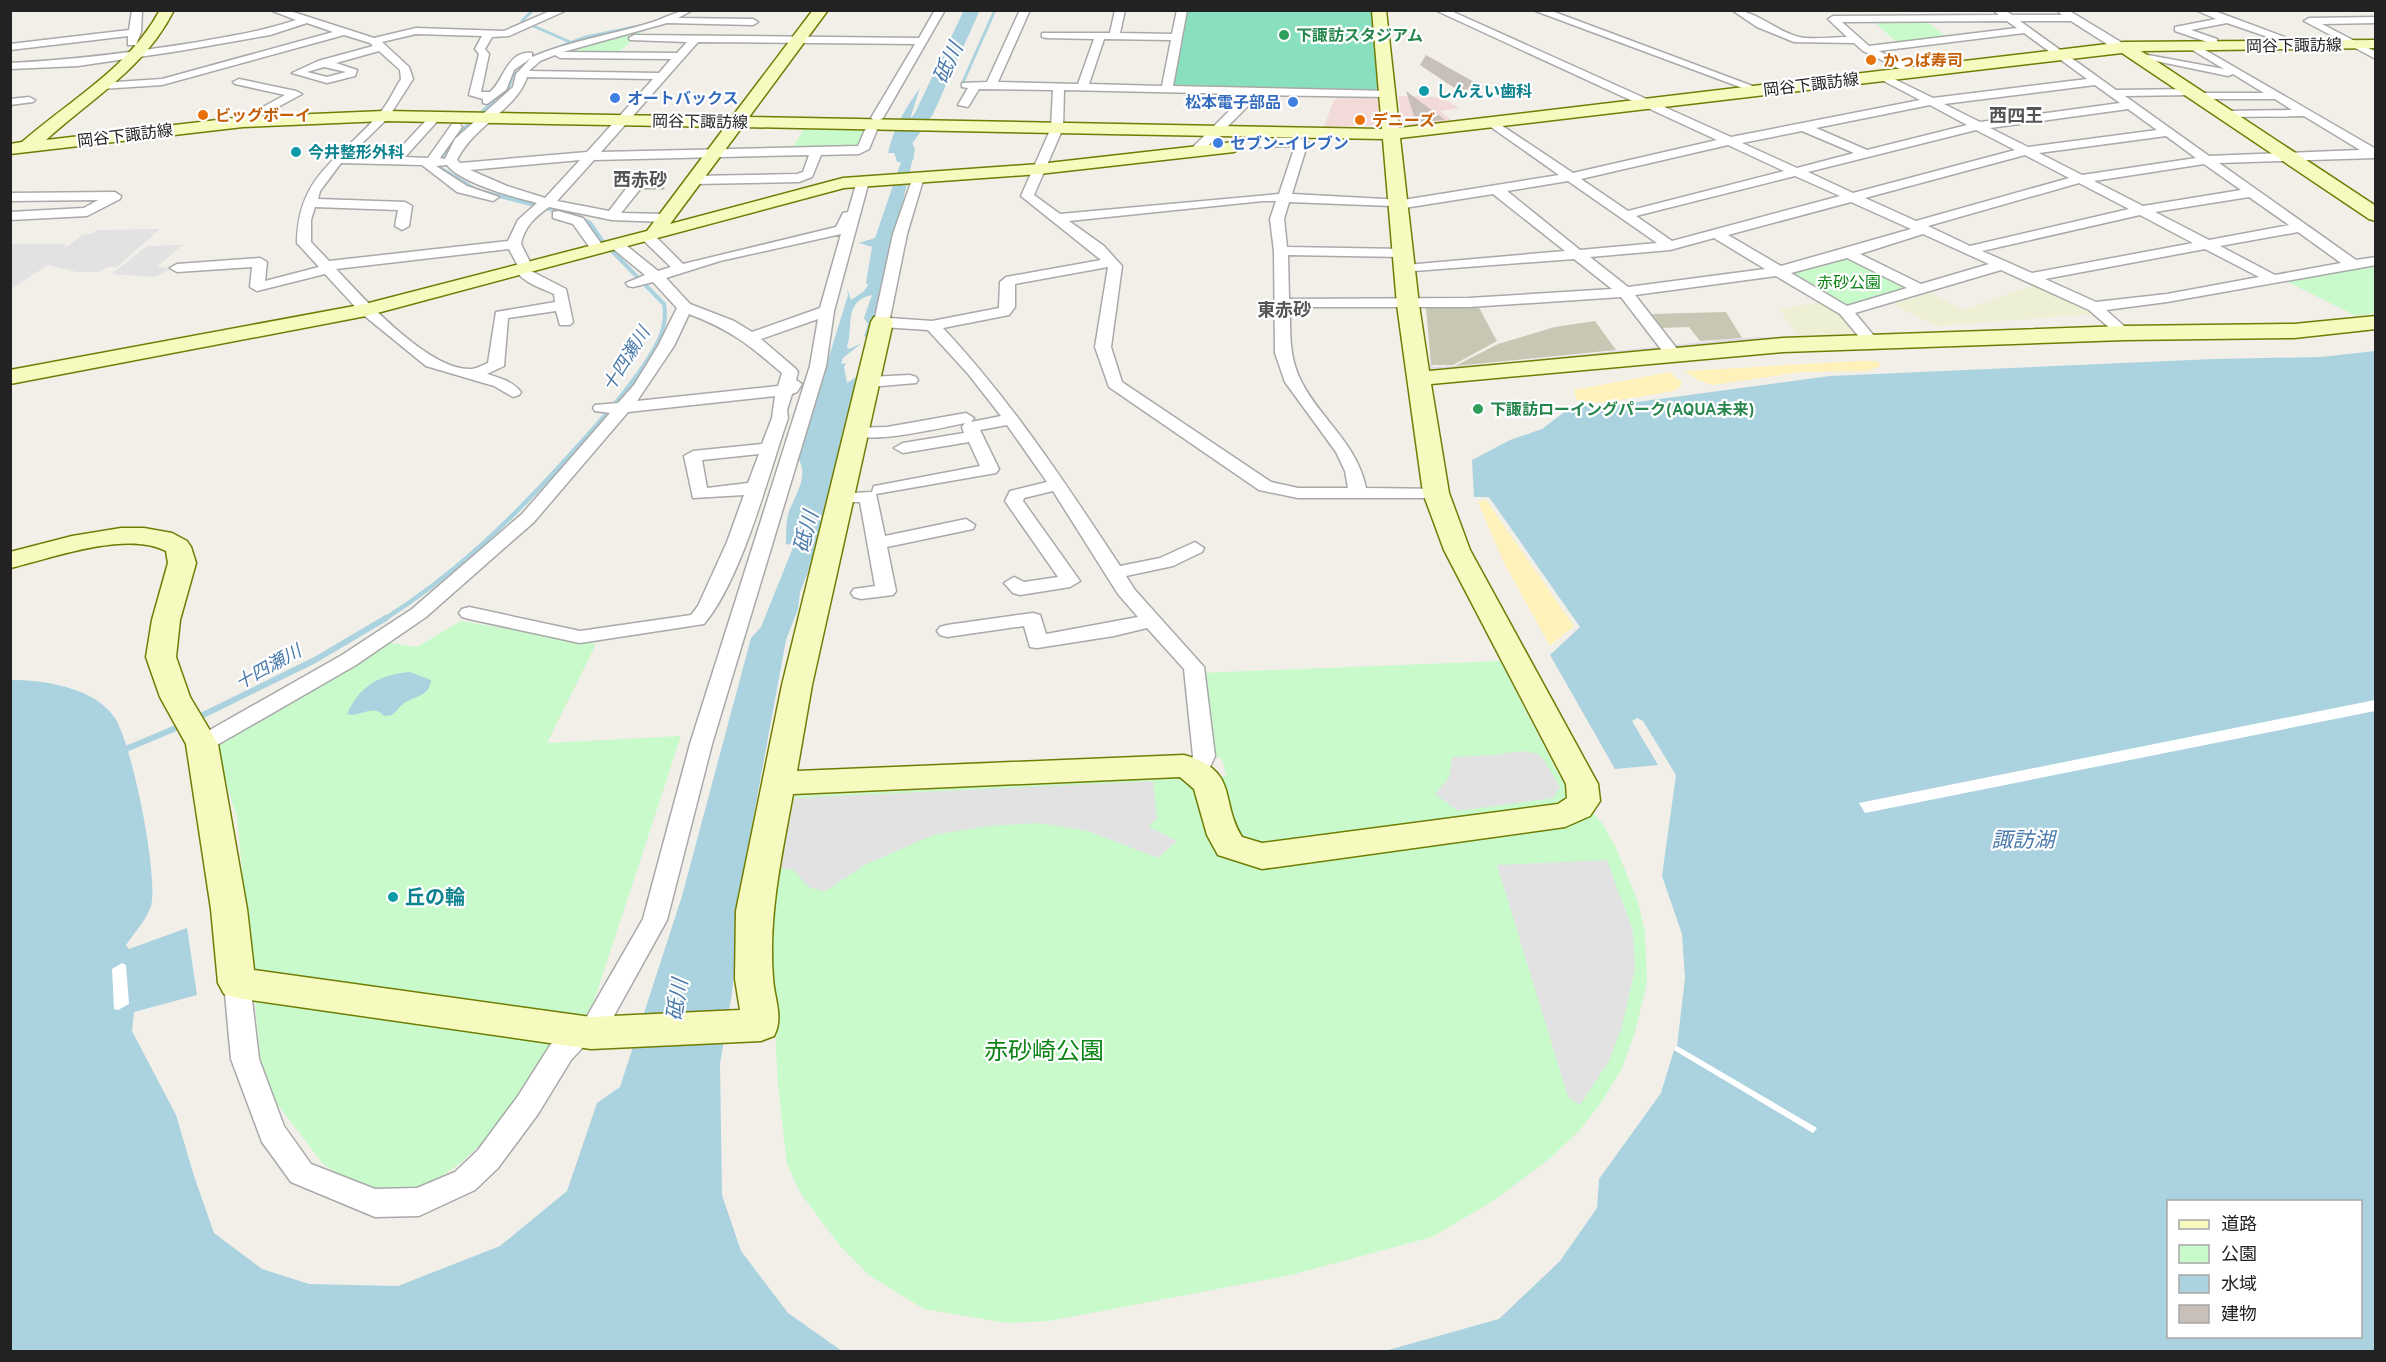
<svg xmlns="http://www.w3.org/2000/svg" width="2386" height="1362" viewBox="0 0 2386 1362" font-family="Overpass,'Noto Sans JP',sans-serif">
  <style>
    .commercial { fill: #f2dad9 }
    .construction { fill: #c7c7b4 }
    .farmland { fill: #eef0d5 }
    .sand { fill: #fff1ba }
    .park { fill: #c8facc }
    .pitch { fill: #88e0be }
    .parking { fill: #e2e2e2 }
    .plaza { fill: #dddde8 }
    .water { fill: #aad3df; fill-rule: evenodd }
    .pier { fill: #fff }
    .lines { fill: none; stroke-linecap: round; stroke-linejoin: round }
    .stream-far3 { stroke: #aad3df; stroke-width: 3 }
    .stream-far2 { stroke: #aad3df; stroke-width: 4 }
    .stream-far1 { stroke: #aad3df; stroke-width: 4.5 }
    .stream { stroke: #aad3df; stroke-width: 6 }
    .river { fill: #aad3df; fill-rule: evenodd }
    .building { fill: #c7bfb8 }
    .street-casing { stroke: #a9a9a9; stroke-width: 3 }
    .secondary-casing { stroke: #707d05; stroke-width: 3 }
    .street { fill: #fff; fill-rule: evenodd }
    .secondary { fill: #f7fabf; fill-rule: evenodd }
    .leisure-dot { fill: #2e9e5b; stroke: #fff; stroke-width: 2 }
    .food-dot { fill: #e8710a; stroke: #fff; stroke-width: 2 }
    .culture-dot { fill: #0f9aa8; stroke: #fff; stroke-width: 2 }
    .shop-dot { fill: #3f7fe0; stroke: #fff; stroke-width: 2 }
    .labels { text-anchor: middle; stroke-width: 4.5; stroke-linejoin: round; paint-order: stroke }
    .far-leisure-label { font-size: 16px; font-weight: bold; fill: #27864d; stroke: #fff; text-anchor: start }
    .far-street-label { font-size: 16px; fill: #222; stroke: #fff }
    .far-food-label { font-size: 16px; font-weight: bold; fill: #c56008; stroke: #fff; text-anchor: start }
    .far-culture-label { font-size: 16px; font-weight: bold; fill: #0d838f; stroke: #fff; text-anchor: start }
    .far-shop-label { font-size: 16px; font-weight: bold; fill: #366cbe; stroke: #fff; text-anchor: start }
    .far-park-label { font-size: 16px; fill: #0c8416; stroke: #fff }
    .far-quarter-label { font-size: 18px; font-weight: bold; fill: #555; stroke: #fff }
    .far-water-label { font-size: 18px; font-style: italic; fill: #4a7aab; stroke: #fff }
    .culture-label { font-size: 20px; font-weight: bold; fill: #0d838f; stroke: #fff; text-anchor: start }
    .water-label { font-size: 21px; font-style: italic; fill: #4a7aab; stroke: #fff }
    .near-park-label { font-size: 24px; fill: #0c8416; stroke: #fff }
  </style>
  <rect width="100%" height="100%" fill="#f2efe9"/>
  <path class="commercial" d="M1341 95 1379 96 1380 125 1324 127 1333 102Z
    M1398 96 1441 97 1459 108 1440 111 1453 121 1413 126 1402 123Z"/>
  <path class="construction" d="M1478 306 1497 341 1453 365H1431L1426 308Z
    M1726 312 1742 338 1700 341 1689 327 1662 328 1652 314Z
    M1595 321 1616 350 1455 366 1498 344 1555 327Z"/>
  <path class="farmland" d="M2035 285 2096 314 1936 326 1893 304 1930 293 1963 310Z
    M1821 302 1843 312 1859 334 1797 335 1779 309Z"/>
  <path class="sand" d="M1858 361H1878L1881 366 1868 371 1802 372 1712 385 1698 380 1685 371Z
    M1670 372 1682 383 1680 387 1673 391 1608 402 1593 403 1577 400 1574 390Z
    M1486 500 1574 626 1550 646 1504 563 1478 502Z"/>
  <path class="park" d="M1872 20H1925L1946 37 1899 44Z
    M647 28 619 52 560 51Z
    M804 129 868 130 860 148 791 150Z
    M1845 254 1912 287 1851 308 1843 307 1788 274Z
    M2375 262V313L2356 316 2284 280Z
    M461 621 596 644 547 743 681 736 593 1004 511 1116 463 1161 420 1192 387 1195 360 1188 323 1164 263 1085 237 817 213 743 382 642 417 647Z
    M1500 661 1562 781 1602 823 1616 848 1638 902 1645 932 1647 982 1635 1032 1622 1068 1603 1100 1579 1131 1549 1159 1493 1201 1432 1237 1291 1275 1049 1321 1007 1323 924 1309 870 1276 840 1246 801 1194 787 1164 778 1086 769 908 792 796 1226 776 1222 759 1209 754 1200 673Z"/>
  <path class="pitch" d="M1184 11H1372L1379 92 1171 88Z"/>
  <path class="parking" d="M160 229 117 267H108L99 272H77L48 265 11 289V244H65V248L82 235 92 234 98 230Z
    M182 245 157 267 172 268 155 277 112 274 147 246Z
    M1521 751 1538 754 1544 760 1560 787 1553 798 1458 811 1435 794 1449 778 1452 757 1494 755Z
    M1153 781 1157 819 1148 826 1177 841 1158 858 1088 831 1038 823 989 826 933 835 865 865 824 892 809 887 793 870 780 868 794 798Z
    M1607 860 1633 931 1635 969 1621 1030 1609 1061 1580 1105 1568 1097 1497 865Z"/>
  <path class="plaza" d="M1423 306 1421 308 1428 363 1435 367 1501 363 1742 338 2110 327 1435 372 1426 369 1416 307Z"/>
  <path class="water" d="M920 88 911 116 917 135 912 142 915 149 871 340 864 336 868 324 864 318 872 295C843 301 854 326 847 347L849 349 862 343 843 358 841 364 846 363 844 367 847 383 856 377 859 381 822 536 800 592 798 609 786 640 745 863 732 993 720 1064 722 1195 741 1251 788 1313 842 1351H11L10 680C44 680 94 687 115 718 132 744 159 877 151 906 147 919 134 933 126 945L129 949 187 928 197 995 134 1012 132 1031 176 1115 194 1176 214 1233 262 1269 309 1284 398 1286 500 1246 567 1191 597 1103 620 1087 682 896 751 638 761 627 794 545 786 544C786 534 786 523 788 514 794 496 810 477 798 458L848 295 847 288 851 300 864 291 868 285 866 283 872 247 859 243 875 238 901 162 894 153H888C894 127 905 109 920 88Z
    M2375 351V1351L1381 1352 1499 1319 1560 1261 1597 1208 1599 1179 1661 1093 1674 1050 1813 1133 1816 1128 1677 1046 1685 978 1682 934 1662 876 1676 775 1643 721 1637 718 1632 721 1658 765 1615 769 1550 655 1580 627 1489 497H1474L1472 460 1510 440 1542 429 1572 406H1607L1830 376 2214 359 2321 357ZM2168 1202H2360V1336H2168Z
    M410 672 431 680C430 697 413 696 403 704 399 707 396 712 392 715L384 716C373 703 361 718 347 714 359 686 381 674 410 672Z"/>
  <path class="pier" d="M2375 700V711L1865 813 1859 803Z
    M122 963 126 965 129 1004 118 1010 114 1009 112 969Z
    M1677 1046 1817 1128 1813 1133 1674 1050Z"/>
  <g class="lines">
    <path class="stream-far3" d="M533 10 522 21 570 42
      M543 53 586 37 649 24
      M963 82 995 10
      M441 160 457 134 509 87 515 69 534 57"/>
    <path class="stream-far2" d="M442 158 440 168 476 190 562 212
      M579 217 590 223 603 242 664 304C668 326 658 344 646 362"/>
    <path class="stream-far1" d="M383 620C455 575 512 519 568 457 596 426 624 396 647 361"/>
    <path class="stream" d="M197 718 315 660 386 618
      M122 755 126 749 183 725"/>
    <path class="river" d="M964 10H980L933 114 912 144 914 158 911 162H897L892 144 915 113Z"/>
  </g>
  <path class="building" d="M1426 55 1483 87 1459 91 1420 65Z
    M1406 91 1445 120 1416 122Z"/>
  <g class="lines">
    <defs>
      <path id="street" d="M132 10H142L141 32 136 45H128V36L10 50V44L129 30Z
        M270 10H287L374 38 416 28 504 31 552 10H567L509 36 492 37 485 49 489 54 481 92H490C504 81 507 50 532 53V57C571 40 613 35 653 22 668 17 677 10 693 10L678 18 753 19 758 22 753 25 667 23 563 52 677 53 687 42 630 40 629 38 634 35 919 38 935 10H945L883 118 877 122 871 118 915 44 698 42 601 152 858 146 865 130 871 126 877 130 869 149 859 154 821 155 812 177 799 182 694 184 688 180 694 176 797 174 803 172 809 155 594 160 557 201 609 211 632 181 663 182V188H641L621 213 666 214 673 218 666 222 612 220 549 207C535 217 524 227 521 244L533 268 531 271 566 289 573 322 570 325H560L556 311 508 318 504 366 487 374C500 378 512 381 521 392L519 395 513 397 494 386 426 366 361 313 325 274 257 291 250 287 252 267 177 272 170 268 177 264 260 258 267 262 265 281 319 267 297 243C298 174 340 160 379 114 388 104 394 90 401 79L400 70 379 51 336 63 357 70 355 76 327 83 292 73 318 61 373 46 370 43 344 35 162 85 101 89 95 86 101 83 162 79 333 32 307 23 270 35 179 51 78 66 10 69V63C74 60 135 52 198 42 231 36 264 31 296 20ZM416 34 482 36 475 49 479 54 469 95 483 99V103L487 104 506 90 514 70 531 58 516 74 513 87 455 139 445 159 440 158 462 127 460 124H452L428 158 405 157 442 116 436 113 432 114 392 157 349 156 388 118 413 79 409 67 382 42ZM555 55 560 58 671 59 659 73 529 71 540 61ZM324 67 346 72 327 77 307 72ZM527 77 653 79 587 152 460 163 457 160C473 126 517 109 527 77ZM580 160 545 198 507 186 470 170ZM341 163 422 165 457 192 493 201 499 197 467 186 436 166 447 165C461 183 513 197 537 203L518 220 508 241 329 261 311 242V220L315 207 398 210 395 226 402 230 409 226 412 206 405 202 318 199 320 191ZM509 249 518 266 514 269C524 283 539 287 554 294L555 302 496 312 488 363C483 365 476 369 471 369 429 371 363 298 336 269Z
        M1020 10H1030L998 82 1078 84 1094 39 1046 38 1042 37V33H1110L1115 10H1125L1120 33 1172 34 1177 10H1187L1173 86 1388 91 1394 94 1388 97 1259 95 1200 154H1192V148L1246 94 1064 90 1063 128 1034 195 1060 214 1279 194 1295 146 1256 147 1254 144C1263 137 1299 135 1308 142L1292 194 1403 200 1559 175 1488 125 1486 123 1492 119 1573 173 1717 140 1435 10H1449L1731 137 1920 100 1878 78V74L1882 73 1933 98 2087 79 2024 33 1879 51 1916 70V74L1912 75 1863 51 1854 43 1794 42 1757 27 1732 10C1756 10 1775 31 1799 37 1813 40 1832 37 1847 37L1828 19 1833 16 1999 15 1993 10H2005L2012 15H2062L2057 10H2068L2129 47 2124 50 2110 46 2071 21H2020L2116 90 2191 89 2196 93H2264L2233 74 2228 76 2132 56 2137 53 2224 69 2189 48 2188 46 2193 43 2376 149 2375 158 2219 163 2356 260 2376 257V265L2167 302 2106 310 2132 333 2124 338 2119 336 2089 310 2001 270 1855 313 1879 342 1871 347 1866 345 1840 314 1776 276 1635 295 1681 354 1673 359 1667 357 1621 297 1469 307H1290C1290 333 1289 358 1301 381 1320 419 1357 443 1366 488L1442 489 1445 493 1436 498H1298L1259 490 1109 387 1095 347 1108 267 1015 284V307L1009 315 943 328C1012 402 1064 481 1120 566L1160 558 1195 542 1204 548 1202 552 1173 566 1126 576 1135 590 1204 667 1215 756 1206 776 1198 778 1190 776 1187 770 1193 756 1184 669 1147 628 1114 636 1037 648 1030 647 1024 626 947 637 940 635 937 631 940 627 947 625 1033 613 1040 615 1046 634 1138 617 1118 594 1053 491 1024 498 1023 501 1080 581 1070 587 1020 595 1013 593 1004 583 1014 577 1024 582 1058 577 1005 501 1010 491 1047 482 1007 425 980 430 999 469 996 473 876 494 885 536 966 519 975 525 973 529 887 547 896 591 893 595 861 599 854 597 851 593 854 589 875 586 860 502H834L831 498 834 494 872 492 874 486 880 485 980 466 969 442 903 453 894 448 903 443 964 433 962 427 965 423C945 427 862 447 850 432L852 428 887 427 966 413 974 418 971 422 1001 416 969 375 928 330 882 327 874 322 893 234 914 174H922L924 177 907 234 890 318 932 321 999 308 1000 282 1006 277 1101 260 1021 196 1051 128 1053 90 979 89 968 107 958 105 968 88 962 87V83L987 82ZM2007 21 2017 28 1869 46 1842 22ZM1104 39 1171 40 1162 86 1089 84ZM2095 85 2120 103 1980 122 1944 104ZM2192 95 2197 99H2275L2292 110 2224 111 2218 114 2224 117 2304 116 2360 150 2209 156 2125 96ZM1930 105 1967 125 1867 150 1816 128ZM2128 109 2157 130 2028 147 1990 128ZM1976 130 2015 150 1853 193 1808 172ZM1802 131 1854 153 1797 168 1742 143ZM2166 136 2196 158 2082 175 2039 153ZM1728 145 1784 171 1628 211 1581 179ZM2025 155 2069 178 1916 221 1865 198ZM2204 164 2241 190 2143 206 2094 181ZM1795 176 1840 196 1672 241 1636 216ZM1568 181 1657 243 1580 250 1507 191ZM2079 183 2129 209 1970 246 1928 226ZM1493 194 1565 251 1406 265 1401 266V272L1574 259 1612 289 1469 298 1289 299 1288 255 1403 257 1410 253 1403 249 1287 247 1284 219 1289 202 1392 206 1398 209ZM2249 197 2289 225 2209 240 2155 212ZM1263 201H1276L1270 219 1274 251 1275 353 1285 382 1336 452 1345 471 1348 488H1298L1271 482 1122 382 1111 347 1122 266 1104 246 1069 221ZM1851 202 1911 229 1781 266 1728 235ZM2140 215 2193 243 2032 273 1982 251ZM2298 232 2341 263 2275 275 2220 246ZM1923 234 1989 264 1921 284 1860 254ZM1714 238 1765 269 1628 287 1590 257 1670 250ZM2205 249 2259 277 2167 294 2096 302 2045 279ZM1847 258 1907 288 1847 306 1791 273Z
        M1533 10H1549L1766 91 1756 93Z
        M2196 10H2212L2306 45 2297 47 2227 23 2191 30 2217 39V43L2213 44 2175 31V27L2216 19Z
        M2376 17V23L2322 24 2376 52V59L2304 21 2309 18Z
        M239 79 296 91 302 94 243 126 239 124V120L285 95 235 84 233 82Z
        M29 97 35 100 33 102 10 105V99Z
        M863 177 869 181 834 311 826 366 712 744 667 920 600 1041 584 1046 571 1060 538 1114 498 1168 475 1190 419 1216 375 1217 291 1182 262 1142 231 1059 224 983 228 976 237 972 246 976 250 983 259 1059 284 1126 311 1164 375 1189 417 1188 455 1172 478 1150 518 1096 551 1044 565 1030 582 1025 643 919 690 744 810 366 818 319 761 339 796 369 798 372 796 380 802 384 797 392 792 394 787 410 788 418C768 476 742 579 704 624L580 643 469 619 462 617 459 613 462 609 469 607 580 631 691 615 698 606 727 542 744 495 693 498 684 456 693 451 762 444 772 418 775 396 628 412 534 522 426 617 356 665 210 749 202 752 194 749 191 744 194 739 342 655 412 609 522 514 610 413 595 411 593 408 595 405 618 403 634 385 658 346 677 308 653 282 633 287 628 286 626 283 645 275 612 248V242H622L658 271 671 267 643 240V234H653L683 264 836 227 843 213 848 212 857 181ZM841 234 820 308 752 332 734 321 690 304 666 278 720 261ZM689 314C731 330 748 344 782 373L778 386 637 401 674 346ZM759 454 748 483 707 488 702 460Z
        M115 192 121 196 120 199 87 216 10 220V212L84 208 98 200 10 201V193Z
        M558 211 583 218 605 249 603 252H593L573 224 553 218V212Z
        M910 375 916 377 918 380 916 383 869 387 861 382 869 377Z"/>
      <path id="secondary" d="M160 10H174C145 68 92 98 46 140L243 117 384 111 732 117 813 10H828L749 117 1382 129 1372 10H1386L1399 128 2124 42 2376 40V48L2141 51 2376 206V221L2369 219 2122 53 1400 138 1419 305 1429 371 1783 338 2124 326 2294 324 2376 316V329L2294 338 2124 340 1783 352 1431 384 1449 493 1470 550 1598 784 1600 801 1590 816 1565 827 1262 869 1218 855 1207 835 1194 789 1180 777 793 794C782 855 768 915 773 978 774 998 784 1017 774 1036L761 1041 591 1049 237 998 224 994 218 983 211 909 186 744 160 697 146 657 152 620 168 563 166 551C126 530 52 558 10 568V552L72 536 121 528H144L172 533 187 541 191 547 196 563 180 620 176 657 190 697 218 744 247 909 254 970 591 1017 740 1010 735 979 736 911 782 685 871 322 874 317H890L893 322 812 685 797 771 1184 755C1240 771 1219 800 1242 837L1262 843 1558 804 1567 798 1566 784 1444 550 1423 493 1397 305 1383 139 742 127 670 224 843 178 1039 164 1234 142 1243 147 1234 152 1039 174 844 188 366 316 10 384V370L365 304 647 231 725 127 384 121 243 127 10 154V144L22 142C70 100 129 68 160 10Z"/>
    </defs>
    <use href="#street" class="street-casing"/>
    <use href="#secondary" class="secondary-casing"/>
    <use href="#street" class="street"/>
    <use href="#secondary" class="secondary"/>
  </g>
  <g class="leisure-dot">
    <circle cx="1284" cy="35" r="6"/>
    <circle cx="1478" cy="409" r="6"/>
  </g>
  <g class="food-dot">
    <circle cx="1871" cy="60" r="6"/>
    <circle cx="203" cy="115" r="6"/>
    <circle cx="1360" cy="120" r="6"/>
  </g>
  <g class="culture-dot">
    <circle cx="1424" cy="91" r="6"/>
    <circle cx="296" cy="152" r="6"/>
    <circle cx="393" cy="897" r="6"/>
  </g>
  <g class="shop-dot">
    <circle cx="615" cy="98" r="6"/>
    <circle cx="1293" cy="102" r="6"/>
    <circle cx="1218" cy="143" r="6"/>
  </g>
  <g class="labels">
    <g class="far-leisure-label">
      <text x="1296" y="41">下諏訪スタジアム</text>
      <text x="1490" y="415">下諏訪ローイングパーク(AQUA未来)</text>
    </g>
    <g class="far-street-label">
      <text transform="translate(2294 45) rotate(-1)" y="6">岡谷下諏訪線</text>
      <text transform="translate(1811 84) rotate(-7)" y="6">岡谷下諏訪線</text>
      <text transform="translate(700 121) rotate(1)" y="6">岡谷下諏訪線</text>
      <text transform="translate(125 135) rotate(-7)" y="6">岡谷下諏訪線</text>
    </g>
    <g class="far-food-label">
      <text x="1883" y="66">かっぱ寿司</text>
      <text x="215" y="121">ビッグボーイ</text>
      <text x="1372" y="126">デニーズ</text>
    </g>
    <g class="far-culture-label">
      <text x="1436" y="97">しんえい歯科</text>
      <text x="308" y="158">今井整形外科</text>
    </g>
    <g class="far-shop-label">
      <text x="627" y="104">オートバックス</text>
      <text x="1281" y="108" text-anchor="end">松本電子部品</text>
      <text x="1230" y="149">セブン-イレブン</text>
    </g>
    <g class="far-park-label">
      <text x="1849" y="288">赤砂公園</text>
    </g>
    <g class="far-quarter-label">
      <text x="2016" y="122">西四王</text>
      <text x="640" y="186">西赤砂</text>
      <text x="1284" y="316">東赤砂</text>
    </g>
    <g class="far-water-label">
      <text transform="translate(626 359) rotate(-58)" y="6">十四瀬川</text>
      <text transform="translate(268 667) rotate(-29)" y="6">十四瀬川</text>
    </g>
    <g class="culture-label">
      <text x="405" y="904">丘の輪</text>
    </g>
    <g class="water-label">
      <text transform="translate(948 63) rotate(-65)" y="7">砥川</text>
      <text transform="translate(806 532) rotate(-75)" y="7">砥川</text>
      <text x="2023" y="847">諏訪湖</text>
      <text transform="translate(677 1000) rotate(-81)" y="7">砥川</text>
    </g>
    <g class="near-park-label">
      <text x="1044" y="1059">赤砂崎公園</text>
    </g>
  </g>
  <rect width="2386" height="1362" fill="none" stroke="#222222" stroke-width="24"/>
  <rect x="2167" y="1200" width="195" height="138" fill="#ffffff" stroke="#a7a7a7" stroke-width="1.5"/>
  <rect x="2179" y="1220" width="30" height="9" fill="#f7fabf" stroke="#a7a7a7" stroke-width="1.5"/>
  <text x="2221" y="1230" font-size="18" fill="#222222">道路</text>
  <rect x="2179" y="1245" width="30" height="18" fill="#c8facc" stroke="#a7a7a7" stroke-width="1.5"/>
  <text x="2221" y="1260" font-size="18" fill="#222222">公園</text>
  <rect x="2179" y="1275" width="30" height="18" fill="#aad3df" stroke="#a7a7a7" stroke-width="1.5"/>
  <text x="2221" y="1290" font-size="18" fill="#222222">水域</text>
  <rect x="2179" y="1305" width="30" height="18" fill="#c7bfb8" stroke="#a7a7a7" stroke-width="1.5"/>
  <text x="2221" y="1320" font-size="18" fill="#222222">建物</text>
</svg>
